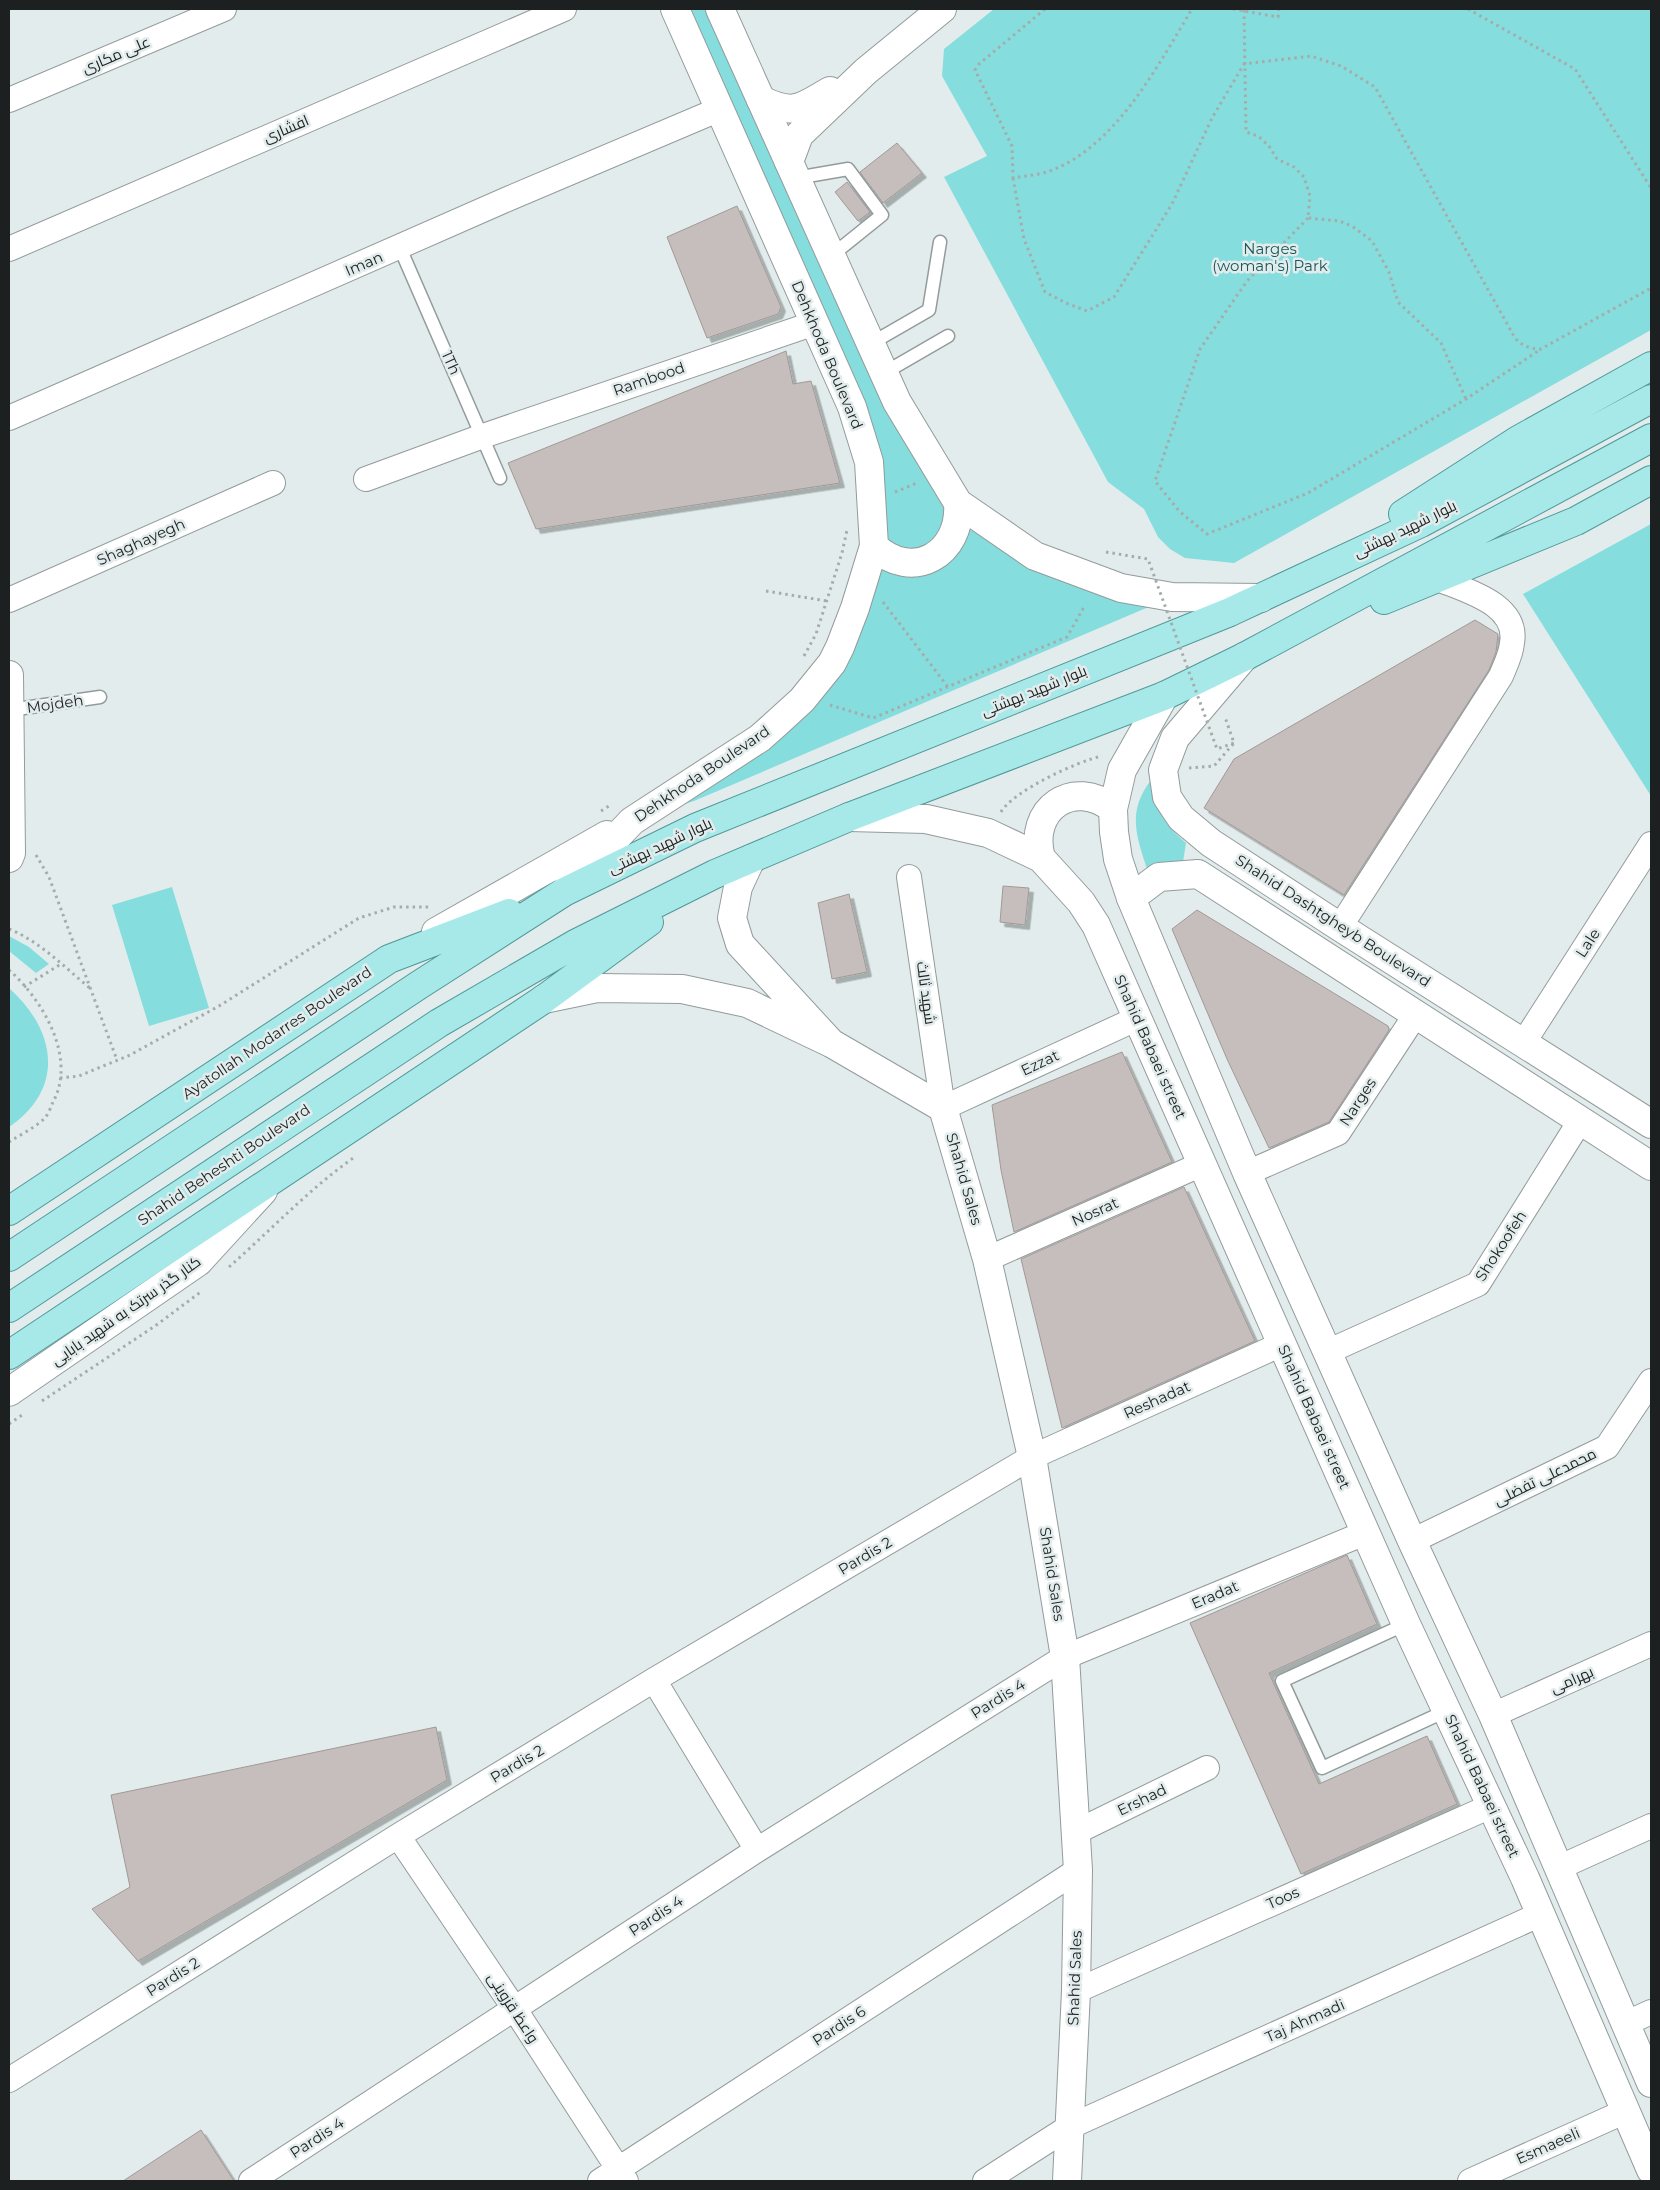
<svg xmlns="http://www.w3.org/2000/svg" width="1660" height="2190" viewBox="0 0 1660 2190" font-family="Montserrat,Cairo,sans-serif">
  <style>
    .green { fill: #85ddde }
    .building { fill: #c6bebc; stroke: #a19997; filter: url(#shadow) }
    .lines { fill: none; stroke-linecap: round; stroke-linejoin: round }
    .service-casing { stroke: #939b9b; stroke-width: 15 }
    .minor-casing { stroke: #939b9b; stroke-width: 26 }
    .tertiary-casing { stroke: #939b9b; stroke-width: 30 }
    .secondary-casing { stroke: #939b9b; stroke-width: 30 }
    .primary-casing { stroke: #509898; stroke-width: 30 }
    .path { stroke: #a5acac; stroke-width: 3; stroke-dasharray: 2.5 4; stroke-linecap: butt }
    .service { stroke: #fff; stroke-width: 12 }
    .minor { stroke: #fff; stroke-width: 24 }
    .tertiary { stroke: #fff; stroke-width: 28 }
    .secondary { stroke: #fff; stroke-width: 28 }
    .primary { stroke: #a7e8e8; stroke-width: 28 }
    .path-bridge { stroke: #a5acac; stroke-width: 3; stroke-dasharray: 2.5 4; stroke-linecap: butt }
    .labels { text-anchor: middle; stroke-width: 5; stroke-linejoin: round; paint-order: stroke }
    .street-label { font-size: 15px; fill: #1d2020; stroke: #e3ecec }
    .park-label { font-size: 15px; fill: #195758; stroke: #e3ecec }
  </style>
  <defs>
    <filter id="shadow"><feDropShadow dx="4.5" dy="4.5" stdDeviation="0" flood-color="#0004"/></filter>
  </defs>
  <rect width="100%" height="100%" fill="#e3ecec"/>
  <path class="green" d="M675 9H719L945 481 1035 556 1172 597 694 801 632 821 779 721 855 608 869 462Z
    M994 9H1651V330L1234 563 1185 558 1170 549 1158 537 1144 509 1108 482 944 177 987 156 942 76 944 49Z
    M1651 524V796L1523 594Z
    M1151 780C1156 811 1163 823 1186 843L1183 862 1148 872C1137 837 1126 813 1151 780Z
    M172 887 209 1008 149 1026 112 905Z
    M9 936 29 947 49 964 36 973 9 951Z
    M9 988C56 1030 66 1088 9 1127Z"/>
  <path class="building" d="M897 143 922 173 883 203 860 172Z
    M847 182 870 212 858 221 835 192Z
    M737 206 781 307 778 314 707 338 667 237Z
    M786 351 793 384 811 381 840 483 536 529 508 463Z
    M1475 620 1498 634 1496 652 1489 670 1344 895 1204 808 1234 759Z
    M1003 886 1029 888 1025 925 1000 922Z
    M849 894 867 972 832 979 818 903Z
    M1197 910 1388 1026 1389 1030 1329 1122 1269 1148 1227 1059 1172 929Z
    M1122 1052 1172 1162 1014 1232 1001 1170 992 1105Z
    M1184 1187 1255 1341 1062 1428 1021 1259Z
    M1347 1555 1377 1624 1269 1673 1319 1784 1427 1736 1457 1804 1301 1874 1190 1623Z
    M436 1727 447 1780 138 1961 92 1909 130 1887 111 1795Z
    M201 2130 234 2181H123Z"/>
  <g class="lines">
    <defs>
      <path id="service" d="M796 178 848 169 882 215 831 256
        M400 248 500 478
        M870 344 929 310 940 242
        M884 373 948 336
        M10 710 100 697
        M1406 1624 1282 1681 1322 1768 1446 1711"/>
      <path id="minor" d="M9 100 224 9
        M9 249 564 9
        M9 418 510 198 720 109
        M366 479 483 436 815 323
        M9 600 273 483
        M909 877 943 1108 1138 1018
        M1340 927 1501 676C1505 666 1511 655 1512 643 1519 603 1463 590 1436 578
        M1524 1042 1651 844
        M1247 1173 1338 1133 1416 1014
        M987 1259 1202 1164
        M1327 1352 1478 1284 1580 1121
        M1412 1541 1607 1447 1651 1381
        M654 1680 757 1850
        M1493 1715 1651 1644
        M1076 1832 1207 1768
        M398 1836 514 2008 626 2181
        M1558 1868 1651 1826
        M1076 1991 1491 1806
        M1627 2023 1651 2012
        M9 2080 398 1836 654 1680 1032 1457 1282 1344
        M251 2181 757 1850 1065 1657 1365 1533
        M600 2181 1078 1870
        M985 2181 1069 2127 1541 1914
        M1470 2181 1626 2111"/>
      <path id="tertiary" d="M761 100C795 116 800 108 830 91
        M789 162 799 135 866 71 942 9
        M1244 657 1175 738 1163 770 1167 797 1181 818 1211 843 1340 927 1651 1124
        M9 675 11 853 9 858
        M1131 898 1159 877 1198 874 1651 1166
        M544 999 597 988 682 989 747 1003 831 1043 740 944 732 918 738 887 751 859
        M831 1043 943 1108 987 1259 1032 1457 1065 1657 1078 1870 1076 1991 1067 2181
        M9 1392 198 1262 263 1191"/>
      <path id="secondary" d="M720 9 897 402 958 503 1035 556 1121 588 1172 597 1261 598
        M874 546C912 583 962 554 958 503
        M1164 696 1122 770 1113 809 1114 832 1118 859 1131 898 1247 1173 1412 1541 1493 1715 1651 2083
        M849 817 926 819 988 833 1041 858 1081 902 1096 925 1406 1624 1525 1878 1651 2170
        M1041 858C1027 809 1074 777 1113 809
        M566 890 632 821 760 738 779 721 802 700 832 663 840 647 855 608 874 546 869 462 852 407 675 9
        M436 932 607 835"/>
      <path id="primary" d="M1403 514 1518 440 1651 366
        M1384 600 1576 521 1651 480
        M9 1211 389 959 509 913
        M9 1257 419 985 564 892 695 828 1230 612 1421 523 1651 399
        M9 1308 439 1023 575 944 715 874 849 817 1164 696 1244 657 1651 438
        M9 1355 544 999 649 922"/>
    </defs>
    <use href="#service" class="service-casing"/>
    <use href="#minor" class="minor-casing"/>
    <use href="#tertiary" class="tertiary-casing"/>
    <use href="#secondary" class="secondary-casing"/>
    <use href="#primary" class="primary-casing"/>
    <path class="path" d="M1045 9 979 64 975 70 1012 146 1013 178C1025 176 1036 175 1047 172 1115 149 1158 65 1192 9
      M1233 9 1278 17 1279 9
      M1468 9 1575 69 1651 188
      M1244 10 1246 132 1258 136 1269 146 1277 159 1294 167 1304 177 1310 196 1308 218 1339 221 1352 226 1372 241 1389 272 1398 302 1441 343 1466 399
      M1013 178 1024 239 1045 292 1066 303 1087 311 1114 297 1172 204 1212 118 1244 64 1311 56 1341 66 1375 87 1515 338C1522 346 1531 349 1541 349L1651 288
      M1308 218 1247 281 1200 349 1155 481 1179 511 1207 534 1308 493 1466 399 1541 349
      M895 492 917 483
      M766 591 827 601
      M883 602 948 687
      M804 656 816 634 842 553 847 530
      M830 705 873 718 1067 637 1084 607
      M1189 768 1214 766 1234 743 1225 717
      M601 811 612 804
      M1001 812C1013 791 1078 761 1102 756
      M36 855 49 877 117 1060
      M9 929C41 942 64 967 91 989
      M9 970C43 1000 77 1058 53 1102 51 1107 48 1115 44 1119 34 1128 20 1135 9 1142
      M24 987 61 964
      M60 1078 79 1076 130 1055 219 1006 359 918 394 907H430
      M229 1267C271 1230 310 1188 356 1156
      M42 1401 155 1326 202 1291
      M9 1424 25 1413"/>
    <use href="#service" class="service"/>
    <use href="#minor" class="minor"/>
    <use href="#tertiary" class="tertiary"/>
    <use href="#secondary" class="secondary"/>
    <use href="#primary" class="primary"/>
    <path class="path-bridge" d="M1106 552 1148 559 1217 749 1234 743"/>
  </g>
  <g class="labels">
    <g class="street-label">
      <text transform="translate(116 55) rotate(-23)" y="5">علی مکاری</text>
      <text transform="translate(286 129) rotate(-23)" y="5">افشاری</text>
      <text transform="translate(364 264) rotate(-23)" y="5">Iman</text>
      <text transform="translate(827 355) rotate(67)" y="5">Dehkhoda Boulevard</text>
      <text transform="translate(451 363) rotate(66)" y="5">1Th</text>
      <text transform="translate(649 379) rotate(-19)" y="5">Rambood</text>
      <text transform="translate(1405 529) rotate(-26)" y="5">بلوار شهید بهشتی</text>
      <text transform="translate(141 542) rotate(-24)" y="5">Shaghayegh</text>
      <text transform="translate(1034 691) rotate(-22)" y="5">بلوار شهید بهشتی</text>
      <text transform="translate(55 704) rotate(-8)" y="5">Mojdeh</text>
      <text transform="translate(702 774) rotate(-34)" y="5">Dehkhoda Boulevard</text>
      <text transform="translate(660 846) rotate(-25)" y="5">بلوار شهید بهشتی</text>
      <text transform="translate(1333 921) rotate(33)" y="5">Shahid Dashtgheyb Boulevard</text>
      <text transform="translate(1588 943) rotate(-57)" y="5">Lale</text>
      <text transform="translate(926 993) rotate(82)" y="5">شهید ثالث</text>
      <text transform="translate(277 1033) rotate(-34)" y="5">Ayatollah Modarres Boulevard</text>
      <text transform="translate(1150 1047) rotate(66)" y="5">Shahid Babaei street</text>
      <text transform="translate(1040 1063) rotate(-25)" y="5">Ezzat</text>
      <text transform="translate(1358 1102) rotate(-57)" y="5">Narges</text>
      <text transform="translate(224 1165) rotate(-34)" y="5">Shahid Beheshti Boulevard</text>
      <text transform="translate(964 1179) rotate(74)" y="5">Shahid Sales</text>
      <text transform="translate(1095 1212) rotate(-24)" y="5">Nosrat</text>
      <text transform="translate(1501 1246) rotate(-57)" y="5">Shokoofeh</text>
      <text transform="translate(126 1311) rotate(-35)" y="5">کنار گذر سرتک به شهید بابایی</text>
      <text transform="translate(1157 1400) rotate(-24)" y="5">Reshadat</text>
      <text transform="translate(1314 1417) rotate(66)" y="5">Shahid Babaei street</text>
      <text transform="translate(1545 1477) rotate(-26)" y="5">محمدعلی تفضلی</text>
      <text transform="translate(865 1556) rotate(-31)" y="5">Pardis 2</text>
      <text transform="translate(1052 1574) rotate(81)" y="5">Shahid Sales</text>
      <text transform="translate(1215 1595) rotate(-23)" y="5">Eradat</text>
      <text transform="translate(1572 1680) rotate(-24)" y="5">بهرامی</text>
      <text transform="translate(998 1699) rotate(-32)" y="5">Pardis 4</text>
      <text transform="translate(517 1764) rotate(-31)" y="5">Pardis 2</text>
      <text transform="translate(1482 1786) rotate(65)" y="5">Shahid Babaei street</text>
      <text transform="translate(1142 1800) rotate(-26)" y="5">Ershad</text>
      <text transform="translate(1283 1898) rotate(-24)" y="5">Toos</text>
      <text transform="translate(656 1916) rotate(-33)" y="5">Pardis 4</text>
      <text transform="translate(173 1977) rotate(-32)" y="5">Pardis 2</text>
      <text transform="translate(1075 1978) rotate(-88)" y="5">Shahid Sales</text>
      <text transform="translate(513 2008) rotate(57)" y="5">واعظ قزوینی</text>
      <text transform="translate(1305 2021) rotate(-24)" y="5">Taj Ahmadi</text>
      <text transform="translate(839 2026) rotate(-33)" y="5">Pardis 6</text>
      <text transform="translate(317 2138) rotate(-33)" y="5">Pardis 4</text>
      <text transform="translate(1548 2146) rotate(-24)" y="5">Esmaeeli</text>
    </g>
    <g class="park-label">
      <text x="1270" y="254">Narges<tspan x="1270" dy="17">(woman's) Park</tspan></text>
    </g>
  </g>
  <rect width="1660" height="2190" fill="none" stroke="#1d2020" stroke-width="20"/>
</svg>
